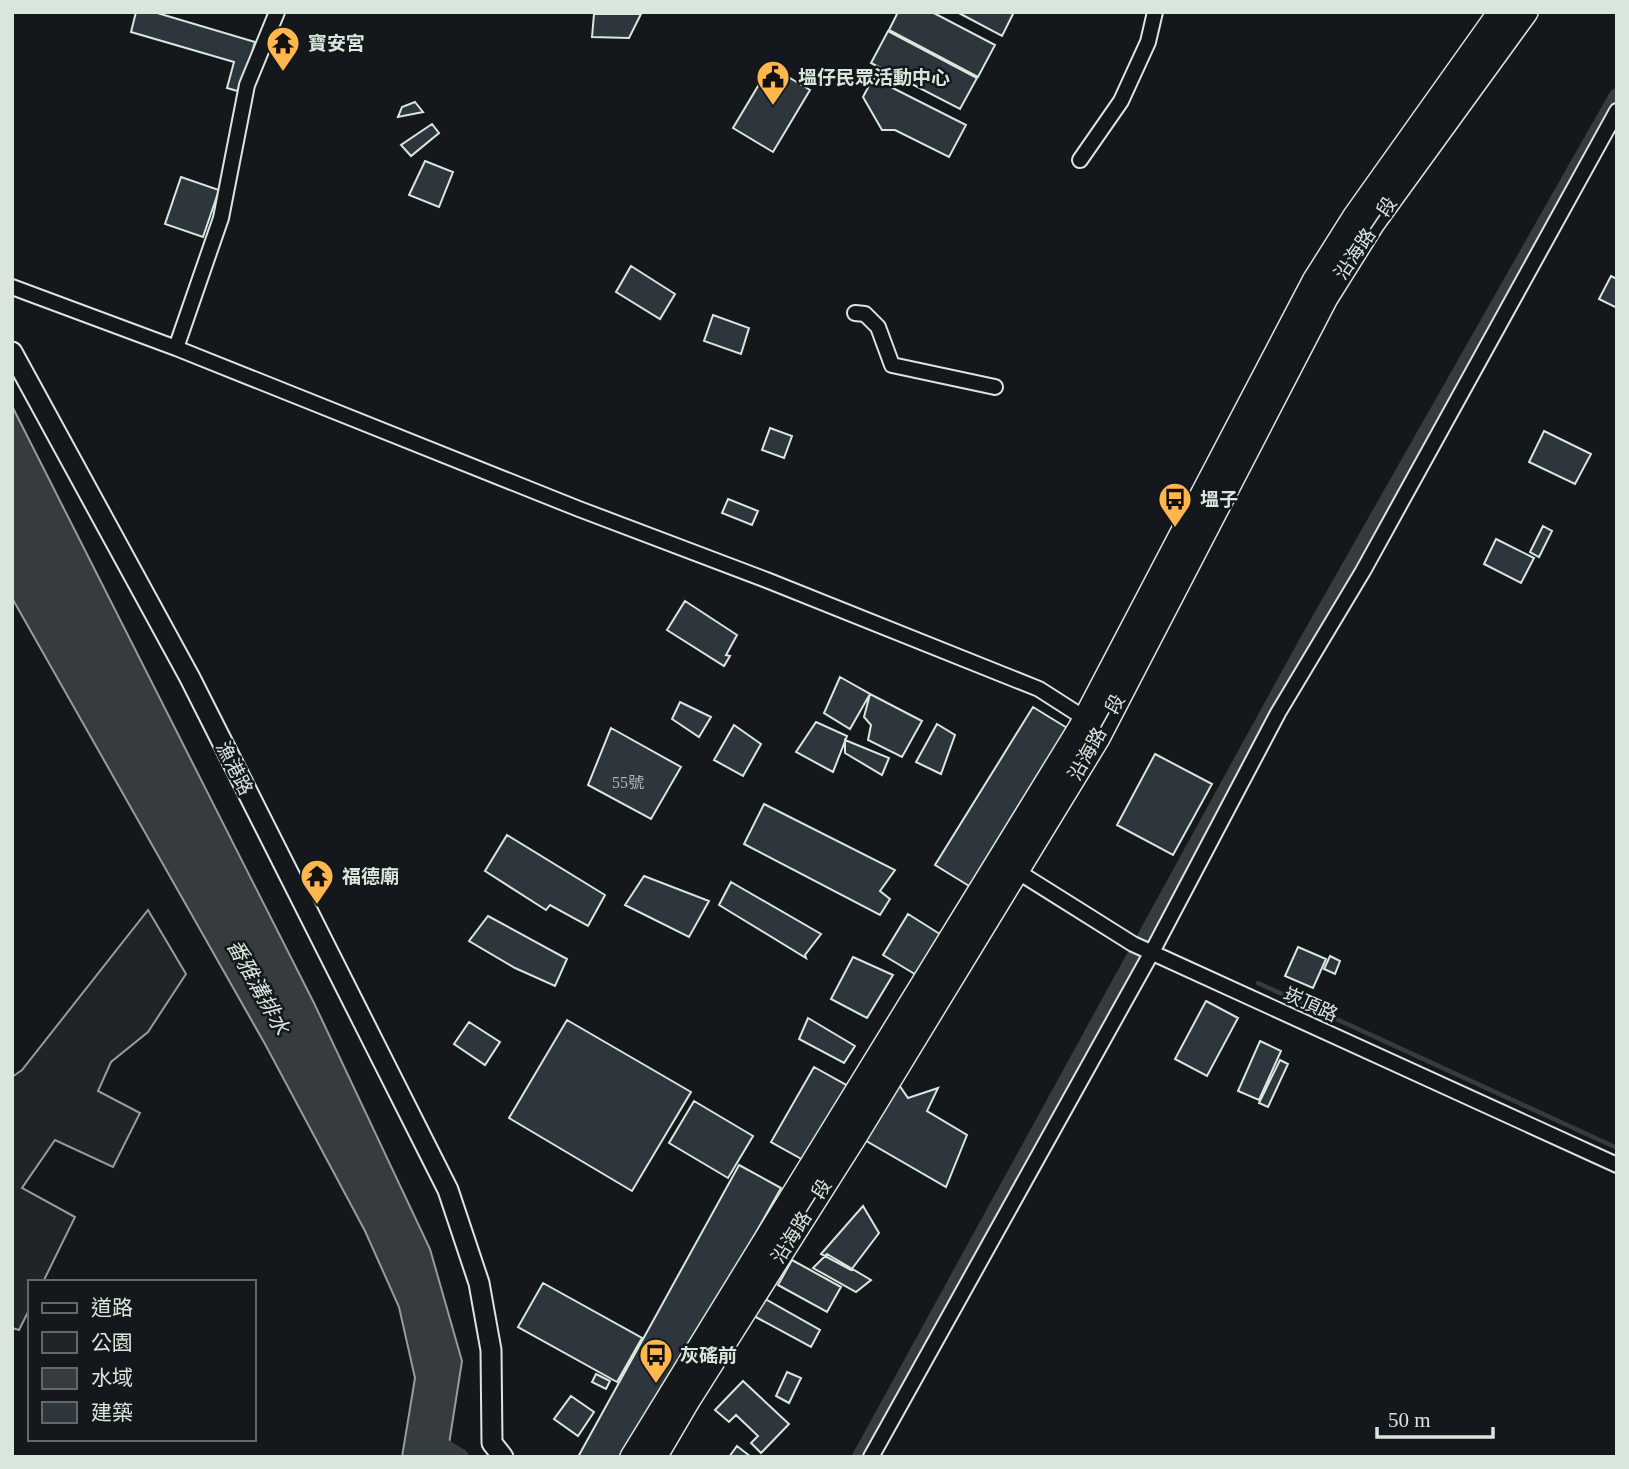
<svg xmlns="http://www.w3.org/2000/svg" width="1629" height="1469" viewBox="0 0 1629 1469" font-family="'Times New Roman','Noto Sans TC',serif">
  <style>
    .green { fill: #202428; stroke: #939e99; stroke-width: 2 }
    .water { fill: #363b3e; stroke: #939e99; stroke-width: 2 }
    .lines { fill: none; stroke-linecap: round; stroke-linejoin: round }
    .stream { stroke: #363b3e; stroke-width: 4.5 }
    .canal { stroke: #363b3e; stroke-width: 16 }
    .building { fill: #2c363c; stroke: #d8e6dc; stroke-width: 2 }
    .street-casing { stroke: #d8e6dc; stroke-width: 18 }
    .secondary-casing { stroke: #d8e6dc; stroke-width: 23 }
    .primary-casing { stroke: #d8e6dc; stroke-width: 26 }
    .street { stroke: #14181c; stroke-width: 14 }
    .secondary { stroke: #14181c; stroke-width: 19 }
    .primary { stroke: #14181c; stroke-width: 23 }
    .labels { text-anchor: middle; stroke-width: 5; stroke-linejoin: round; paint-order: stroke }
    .number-label { font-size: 16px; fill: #adbab4 }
    .poi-label { font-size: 19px; font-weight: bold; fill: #d8e6dc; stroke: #14181c; text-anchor: start }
    .street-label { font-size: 19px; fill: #d8e6dc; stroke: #14181c }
    .water-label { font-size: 21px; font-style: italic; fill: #d8e6dc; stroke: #14181c }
  </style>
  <rect width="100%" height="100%" fill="#14181c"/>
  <path class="green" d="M148 910 186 974 148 1032 111 1062 98 1091 140 1113 113 1167 55 1140 22 1188 75 1217 43 1282H30V1308L19 1330 12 1328V1077L22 1070Z"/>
  <path class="water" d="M12 406 314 1003 430 1249 462 1361 447 1457H402L415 1378 399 1307 365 1231 265 1044 12 598Z"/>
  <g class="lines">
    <path class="stream" d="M1258 983 1617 1148"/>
    <path class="canal" d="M429 1438 461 1457
      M860 1457 1307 642 1617 96"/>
  </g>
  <path class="building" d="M136 12H154L255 42 241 92 227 88 234 62 131 32Z
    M898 12H932L995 45 978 77 889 30Z
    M957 12H1014L1002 36Z
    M594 14H641L629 38 592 37Z
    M888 31 977 78 960 109 871 63Z
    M770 66 810 90 773 152 733 128Z
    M873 78 966 125 949 157 895 130H882L863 97Z
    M415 102 423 112 398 117 402 107Z
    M432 124 439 133 411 156 401 145Z
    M425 161 453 172 439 207 409 195Z
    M181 177 219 190 203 237 165 224Z
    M631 266 675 294 660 319 616 292Z
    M1611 276 1617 279V308L1599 299Z
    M713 315 749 328 741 354 704 341Z
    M770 428 792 436 784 458 762 450Z
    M1544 431 1591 454 1575 484 1529 462Z
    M728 499 758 511 752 525 722 513Z
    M1543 526 1552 531 1539 557 1530 552Z
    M1496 539 1534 558 1521 583 1484 564Z
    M685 601 737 635 726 655 730 656 724 666 667 630Z
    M840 677 870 694 850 729 824 713Z
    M870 694 922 721 902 757 868 740 871 725 864 717Z
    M680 702 711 717 699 737 672 719Z
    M1033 707 1072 731 974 889 935 865Z
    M816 722 847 736 833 772 796 752Z
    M937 724 955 735 941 774 916 762Z
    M734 725 761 744 743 776 714 760Z
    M611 728 681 767 651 819 588 785Z
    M845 740 889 758 882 775 845 753Z
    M1155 754 1212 784 1173 855 1117 825Z
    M764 804 895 870 880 891 890 899 880 915 744 844Z
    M507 835 605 895 588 926 550 905 546 910 485 871Z
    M644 876 709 901 689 937 625 905Z
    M731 882 821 934 805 955 806 958 719 905Z
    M908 914 943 936 918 976 883 955Z
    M488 916 567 959 555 986 515 968 469 941Z
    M1298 947 1326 959 1313 988 1285 976Z
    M1330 956 1340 961 1335 974 1324 969Z
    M853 957 893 975 867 1018 831 999Z
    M1206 1001 1238 1018 1207 1076 1175 1059Z
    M808 1018 855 1046 844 1063 799 1039Z
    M567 1020 691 1092 632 1191 509 1118Z
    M469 1022 500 1042 485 1065 454 1044Z
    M1260 1041 1281 1051 1259 1100 1238 1091Z
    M1280 1060 1288 1064 1268 1107 1259 1103Z
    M814 1067 848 1086 805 1161 771 1142Z
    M897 1082 908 1098 938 1088 927 1111 967 1135 946 1187 856 1135Z
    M694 1101 753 1136 728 1178 669 1143Z
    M739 1165 781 1188 630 1457H578Z
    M863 1206 879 1233 851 1270 821 1254Z
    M827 1254 871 1280 856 1292 813 1268Z
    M792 1260 841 1287 827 1312 778 1285Z
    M543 1283 642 1338 617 1382 518 1327Z
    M760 1296 820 1330 811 1347 752 1315Z
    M787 1372 801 1378 789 1403 776 1396Z
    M596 1374 610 1381 606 1389 592 1382Z
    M743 1381 789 1424 761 1453 751 1443 758 1436 736 1415 729 1422 715 1410Z
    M571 1396 594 1412 578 1436 554 1419Z
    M737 1446 751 1457H729Z"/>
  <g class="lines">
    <defs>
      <path id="street" d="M1080 160 1121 101 1148 42 1155 12
        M12 287 176 348 579 509 769 581 1039 689 1089 721
        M855 313 865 314 878 327 892 365 995 387
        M176 348 221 218 247 85 277 12
        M1012 868 1133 944 1617 1165
        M871 1457 1152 952 1278 713 1363 571 1617 111"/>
      <path id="secondary" d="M12 352 190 678 448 1190 479 1283 491 1350 492 1443 503 1457"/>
      <path id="primary" d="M632 1457 1080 728 1314 281 1355 216 1500 12
        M655 1457 689 1399 856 1135 1098 738 1326 298 1373 223 1526 12"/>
    </defs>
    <use href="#street" class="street-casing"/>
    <use href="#secondary" class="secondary-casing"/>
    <use href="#primary" class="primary-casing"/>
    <use href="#street" class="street"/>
    <use href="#secondary" class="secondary"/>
    <use href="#primary" class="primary"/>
  </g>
  <defs>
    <symbol id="temple-pin" viewBox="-11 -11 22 30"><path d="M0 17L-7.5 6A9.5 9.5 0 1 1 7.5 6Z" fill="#ffb74d" stroke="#14181c"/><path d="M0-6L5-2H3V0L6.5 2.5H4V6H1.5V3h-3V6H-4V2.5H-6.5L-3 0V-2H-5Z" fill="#111"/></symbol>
    <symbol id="civic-pin" viewBox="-11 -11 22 30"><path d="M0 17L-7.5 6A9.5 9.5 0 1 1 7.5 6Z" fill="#ffb74d" stroke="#14181c"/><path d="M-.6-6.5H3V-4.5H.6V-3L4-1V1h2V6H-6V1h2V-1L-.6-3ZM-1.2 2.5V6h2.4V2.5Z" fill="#111"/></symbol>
    <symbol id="bus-pin" viewBox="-11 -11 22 30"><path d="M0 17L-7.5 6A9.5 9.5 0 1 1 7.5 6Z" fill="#ffb74d" stroke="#14181c"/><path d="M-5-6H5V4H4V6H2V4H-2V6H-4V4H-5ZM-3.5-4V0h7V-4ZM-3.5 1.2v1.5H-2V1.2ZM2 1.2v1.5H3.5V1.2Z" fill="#111"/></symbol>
  </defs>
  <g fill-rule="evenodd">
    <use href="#temple-pin" x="264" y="24" width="38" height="52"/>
    <use href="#civic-pin" x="754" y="58" width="38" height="52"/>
    <use href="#bus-pin" x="1156" y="480" width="38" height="52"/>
    <use href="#temple-pin" x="298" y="857" width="38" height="52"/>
    <use href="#bus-pin" x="637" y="1336" width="38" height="52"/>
  </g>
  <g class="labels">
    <g class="number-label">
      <text x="628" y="788">55號</text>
    </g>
    <g class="poi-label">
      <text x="308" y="50">寶安宮</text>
      <text x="798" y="84">塭仔民眾活動中心</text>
      <text x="1200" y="506">塭子</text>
      <text x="342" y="883">福德廟</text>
      <text x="680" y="1362">灰磘前</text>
    </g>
    <g class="street-label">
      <text transform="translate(1365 238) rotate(-56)" y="7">沿海路一段</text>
      <text transform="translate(1096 737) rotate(-61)" y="7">沿海路一段</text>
      <text transform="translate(235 768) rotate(63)" y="7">漁港路</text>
      <text transform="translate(1311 1004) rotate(24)" y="7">崁頂路</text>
      <text transform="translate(801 1221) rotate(-58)" y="7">沿海路一段</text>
    </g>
    <g class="water-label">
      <text transform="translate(258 987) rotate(61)" y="7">番雅溝排水</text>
    </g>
  </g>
  <rect width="1629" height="1469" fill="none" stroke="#d8e6dc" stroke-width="28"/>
  <rect x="28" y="1280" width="228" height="161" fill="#14181c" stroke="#626a69" stroke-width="2"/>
  <rect x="42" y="1303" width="35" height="10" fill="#14181c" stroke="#626a69" stroke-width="2"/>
  <text x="91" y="1315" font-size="21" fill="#d8e6dc">道路</text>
  <rect x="42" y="1332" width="35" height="21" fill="#202428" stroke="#626a69" stroke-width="2"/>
  <text x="91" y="1350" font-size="21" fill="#d8e6dc">公園</text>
  <rect x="42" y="1368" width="35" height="21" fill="#363b3e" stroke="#626a69" stroke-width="2"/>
  <text x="91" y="1385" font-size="21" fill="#d8e6dc">水域</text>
  <rect x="42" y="1402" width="35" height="21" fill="#2c363c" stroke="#626a69" stroke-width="2"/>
  <text x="91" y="1420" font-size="21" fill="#d8e6dc">建築</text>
  <path d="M1377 1427v10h116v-10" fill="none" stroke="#d8e6dc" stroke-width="3.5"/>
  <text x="1388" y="1427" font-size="21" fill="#d8e6dc" stroke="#14181c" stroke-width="5" paint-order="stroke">50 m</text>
</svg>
